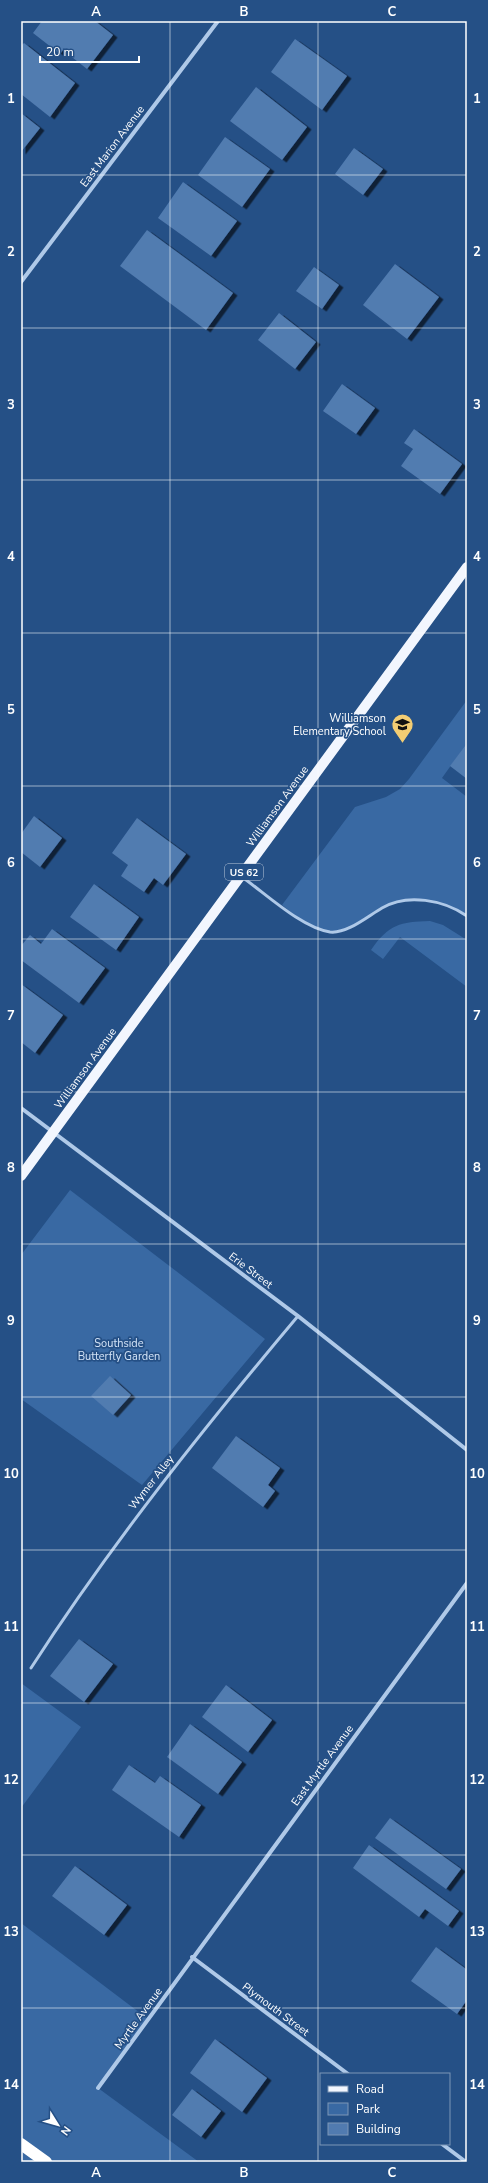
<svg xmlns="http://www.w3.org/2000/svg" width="488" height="2183" viewBox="0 0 488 2183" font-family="'Nunito Sans',sans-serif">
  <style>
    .green { fill: #3969a3 }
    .building { fill: #517bb0; filter: url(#shadow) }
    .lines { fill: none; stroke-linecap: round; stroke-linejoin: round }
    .lane { stroke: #afc9e8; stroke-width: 3 }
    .street { stroke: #afc9e8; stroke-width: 4 }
    .primary { stroke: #f2f6fe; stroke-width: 10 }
    .highway { stroke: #fff; stroke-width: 12 }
    .grid { fill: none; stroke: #fff; stroke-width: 1; stroke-opacity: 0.55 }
    .labels { text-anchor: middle; stroke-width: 3.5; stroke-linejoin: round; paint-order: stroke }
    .shield { fill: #255086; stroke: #becadb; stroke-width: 1 }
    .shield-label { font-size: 10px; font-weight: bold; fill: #fff }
    .street-label { font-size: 11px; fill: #fff; stroke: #255086 }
    .poi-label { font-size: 11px; fill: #fff; stroke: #255086; text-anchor: end }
    .park-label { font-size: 11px; fill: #d3e3f7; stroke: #255086 }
    .neatline { fill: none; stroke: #fff; stroke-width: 1.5 }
    .grid-label { font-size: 13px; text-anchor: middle; font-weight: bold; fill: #fff }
  </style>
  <defs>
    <filter id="shadow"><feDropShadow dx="4.5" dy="2.5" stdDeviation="0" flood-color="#0009"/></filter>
  </defs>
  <rect width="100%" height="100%" fill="#255086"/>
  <path class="green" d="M467 700V743L442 778 467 797V916C443 900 411 896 385 907 366 914 354 930 333 932 314 933 296 916 282 905L355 807 386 797 400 789 409 779Z
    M430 921 443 925 467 940V987L400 937 383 959 371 950C389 924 400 922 430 921Z
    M70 1190 265 1339 142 1485 21 1399V1255Z
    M21 1683 81 1727 21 1808Z
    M21 1923 148 2019 98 2088 199 2162H21Z"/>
  <path class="building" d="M42 21H95L113 35 87 69 63 50 60 54 33 33Z
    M295 39 347 76 322 110 271 72Z
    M24 43 75 83 50 117 21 94V46Z
    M256 87 307 127 282 160 230 121Z
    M21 113 40 128 21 152Z
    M225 137 270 169 242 207 198 175Z
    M354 148 383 169 363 195 335 174Z
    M183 182 237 221 211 256 158 218Z
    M147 230 233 293 206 330 120 266Z
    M395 264 439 297 407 339 363 305Z
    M314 267 339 285 322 309 296 291Z
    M279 313 316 342 295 369 258 340Z
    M342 384 375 408 356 434 323 411Z
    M414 429 462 464 440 494 401 466 413 449 404 443Z
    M467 743V779L450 766Z
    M34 816 62 838 40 867 21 852V834Z
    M137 818 186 854 163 885 154 878 144 892 121 876 128 865 112 853Z
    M94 884 139 917 116 950 70 917Z
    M52 929 105 968 79 1003 21 960V946L30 935 41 944Z
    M21 984 63 1015 35 1053 21 1042Z
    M110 1376 131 1395 113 1415 91 1396Z
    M236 1436 280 1468 268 1485 275 1491 263 1507 212 1468Z
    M79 1639 113 1664 84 1702 50 1676Z
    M226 1685 272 1720 248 1752 202 1717Z
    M190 1724 242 1762 218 1794 167 1757Z
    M129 1765 155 1783 160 1776 201 1805 179 1837 112 1790Z
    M390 1818 461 1869 446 1889 375 1838Z
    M369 1845 459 1911 448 1926 425 1909 419 1917 353 1868Z
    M75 1866 127 1905 104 1935 52 1896Z
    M436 1947 466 1969 467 1967V2000L457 2014 411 1981Z
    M215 2039 267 2078 242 2112 190 2073Z
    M192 2089 221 2111 201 2137 172 2115Z"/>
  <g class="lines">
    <path class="lane" d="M242 877C266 894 302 928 330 932 347 934 368 916 382 908 407 893 444 900 467 916
      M31 1668C111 1544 203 1429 298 1316"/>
    <path class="street" d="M21 282 218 21
      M21 1108 298 1316 467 1450
      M192 1957 348 2074
      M98 2088 467 1583
      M442 2144 466 2162"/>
    <path class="primary" d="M21 1176 467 567"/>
    <path class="highway" d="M21 2144 46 2162"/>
  </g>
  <path class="grid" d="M170 21V2162M318 21V2162M21 175H467M21 328H467M21 480H467M21 633H467M21 786H467M21 939H467M21 1092H467M21 1244H467M21 1397H467M21 1550H467M21 1703H467M21 1855H467M21 2008H467"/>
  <defs>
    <symbol id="school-pin" viewBox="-11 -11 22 30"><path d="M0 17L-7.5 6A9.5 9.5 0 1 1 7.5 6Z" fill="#f3cd73" stroke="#255086"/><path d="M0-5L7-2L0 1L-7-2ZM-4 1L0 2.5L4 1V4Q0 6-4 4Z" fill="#111"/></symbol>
  </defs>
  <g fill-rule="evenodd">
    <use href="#school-pin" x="390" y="712" width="25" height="34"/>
  </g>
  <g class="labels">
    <rect class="shield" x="225" y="864" width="38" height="16" rx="3"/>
    <g class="shield-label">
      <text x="244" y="876">US 62</text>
    </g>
    <g class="street-label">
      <text transform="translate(112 146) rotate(-53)" y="4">East Marion Avenue</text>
      <text transform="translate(277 806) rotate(-54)" y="4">Williamson Avenue</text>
      <text transform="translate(85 1068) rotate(-54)" y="4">Williamson Avenue</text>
      <text transform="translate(251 1270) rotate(37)" y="4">Erie Street</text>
      <text transform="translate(151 1482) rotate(-52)" y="4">Wymer Alley</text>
      <text transform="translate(322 1765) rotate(-54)" y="4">East Myrtle Avenue</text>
      <text transform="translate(276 2009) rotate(37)" y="4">Plymouth Street</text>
      <text transform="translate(138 2018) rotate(-54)" y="4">Myrtle Avenue</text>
    </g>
    <g class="poi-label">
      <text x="386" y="722">Williamson<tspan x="386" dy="13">Elementary School</tspan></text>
    </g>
    <g class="park-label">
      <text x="119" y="1347">Southside<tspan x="119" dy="13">Butterfly Garden</tspan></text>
    </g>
  </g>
  <rect width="488" height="2183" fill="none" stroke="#255086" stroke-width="44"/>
  <rect x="320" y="2073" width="130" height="72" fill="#255086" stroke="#7c96b6"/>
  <rect x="328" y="2086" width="20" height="6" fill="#f2f6fe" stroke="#7c96b6"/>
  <text x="356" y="2093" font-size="12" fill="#ffffff">Road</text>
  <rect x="328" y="2103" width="20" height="12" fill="#3969a3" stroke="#7c96b6"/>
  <text x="356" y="2113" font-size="12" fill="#ffffff">Park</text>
  <rect x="328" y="2123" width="20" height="12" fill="#517bb0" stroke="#7c96b6"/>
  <text x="356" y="2133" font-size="12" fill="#ffffff">Building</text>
  <g transform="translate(58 2125) rotate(127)" stroke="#255086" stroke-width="3" paint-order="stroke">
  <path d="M0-3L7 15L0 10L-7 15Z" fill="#ffffff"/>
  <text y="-6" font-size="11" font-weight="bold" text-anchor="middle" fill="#ffffff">N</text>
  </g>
  <path d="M40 56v6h99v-6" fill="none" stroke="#ffffff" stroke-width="2"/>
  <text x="46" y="56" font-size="12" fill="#ffffff" stroke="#255086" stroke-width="3" paint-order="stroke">20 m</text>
  <rect x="22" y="22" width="444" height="2139" class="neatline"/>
  <g class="grid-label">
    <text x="96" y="16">A</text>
    <text x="244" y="16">B</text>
    <text x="392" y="16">C</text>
    <text x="11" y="103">1</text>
    <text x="477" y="103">1</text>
    <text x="11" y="256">2</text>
    <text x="477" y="256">2</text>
    <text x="11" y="409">3</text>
    <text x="477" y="409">3</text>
    <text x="11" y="561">4</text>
    <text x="477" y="561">4</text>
    <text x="11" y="714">5</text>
    <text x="477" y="714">5</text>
    <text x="11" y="867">6</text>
    <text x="477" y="867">6</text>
    <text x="11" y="1020">7</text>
    <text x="477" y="1020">7</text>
    <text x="11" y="1172">8</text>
    <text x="477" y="1172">8</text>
    <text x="11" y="1325">9</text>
    <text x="477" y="1325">9</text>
    <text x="11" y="1478">10</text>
    <text x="477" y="1478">10</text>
    <text x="11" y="1631">11</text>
    <text x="477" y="1631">11</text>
    <text x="11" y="1784">12</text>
    <text x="477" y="1784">12</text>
    <text x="11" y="1936">13</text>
    <text x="477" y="1936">13</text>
    <text x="11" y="2089">14</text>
    <text x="477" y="2089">14</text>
    <text x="96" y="2177">A</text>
    <text x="244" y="2177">B</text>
    <text x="392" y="2177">C</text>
  </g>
</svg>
